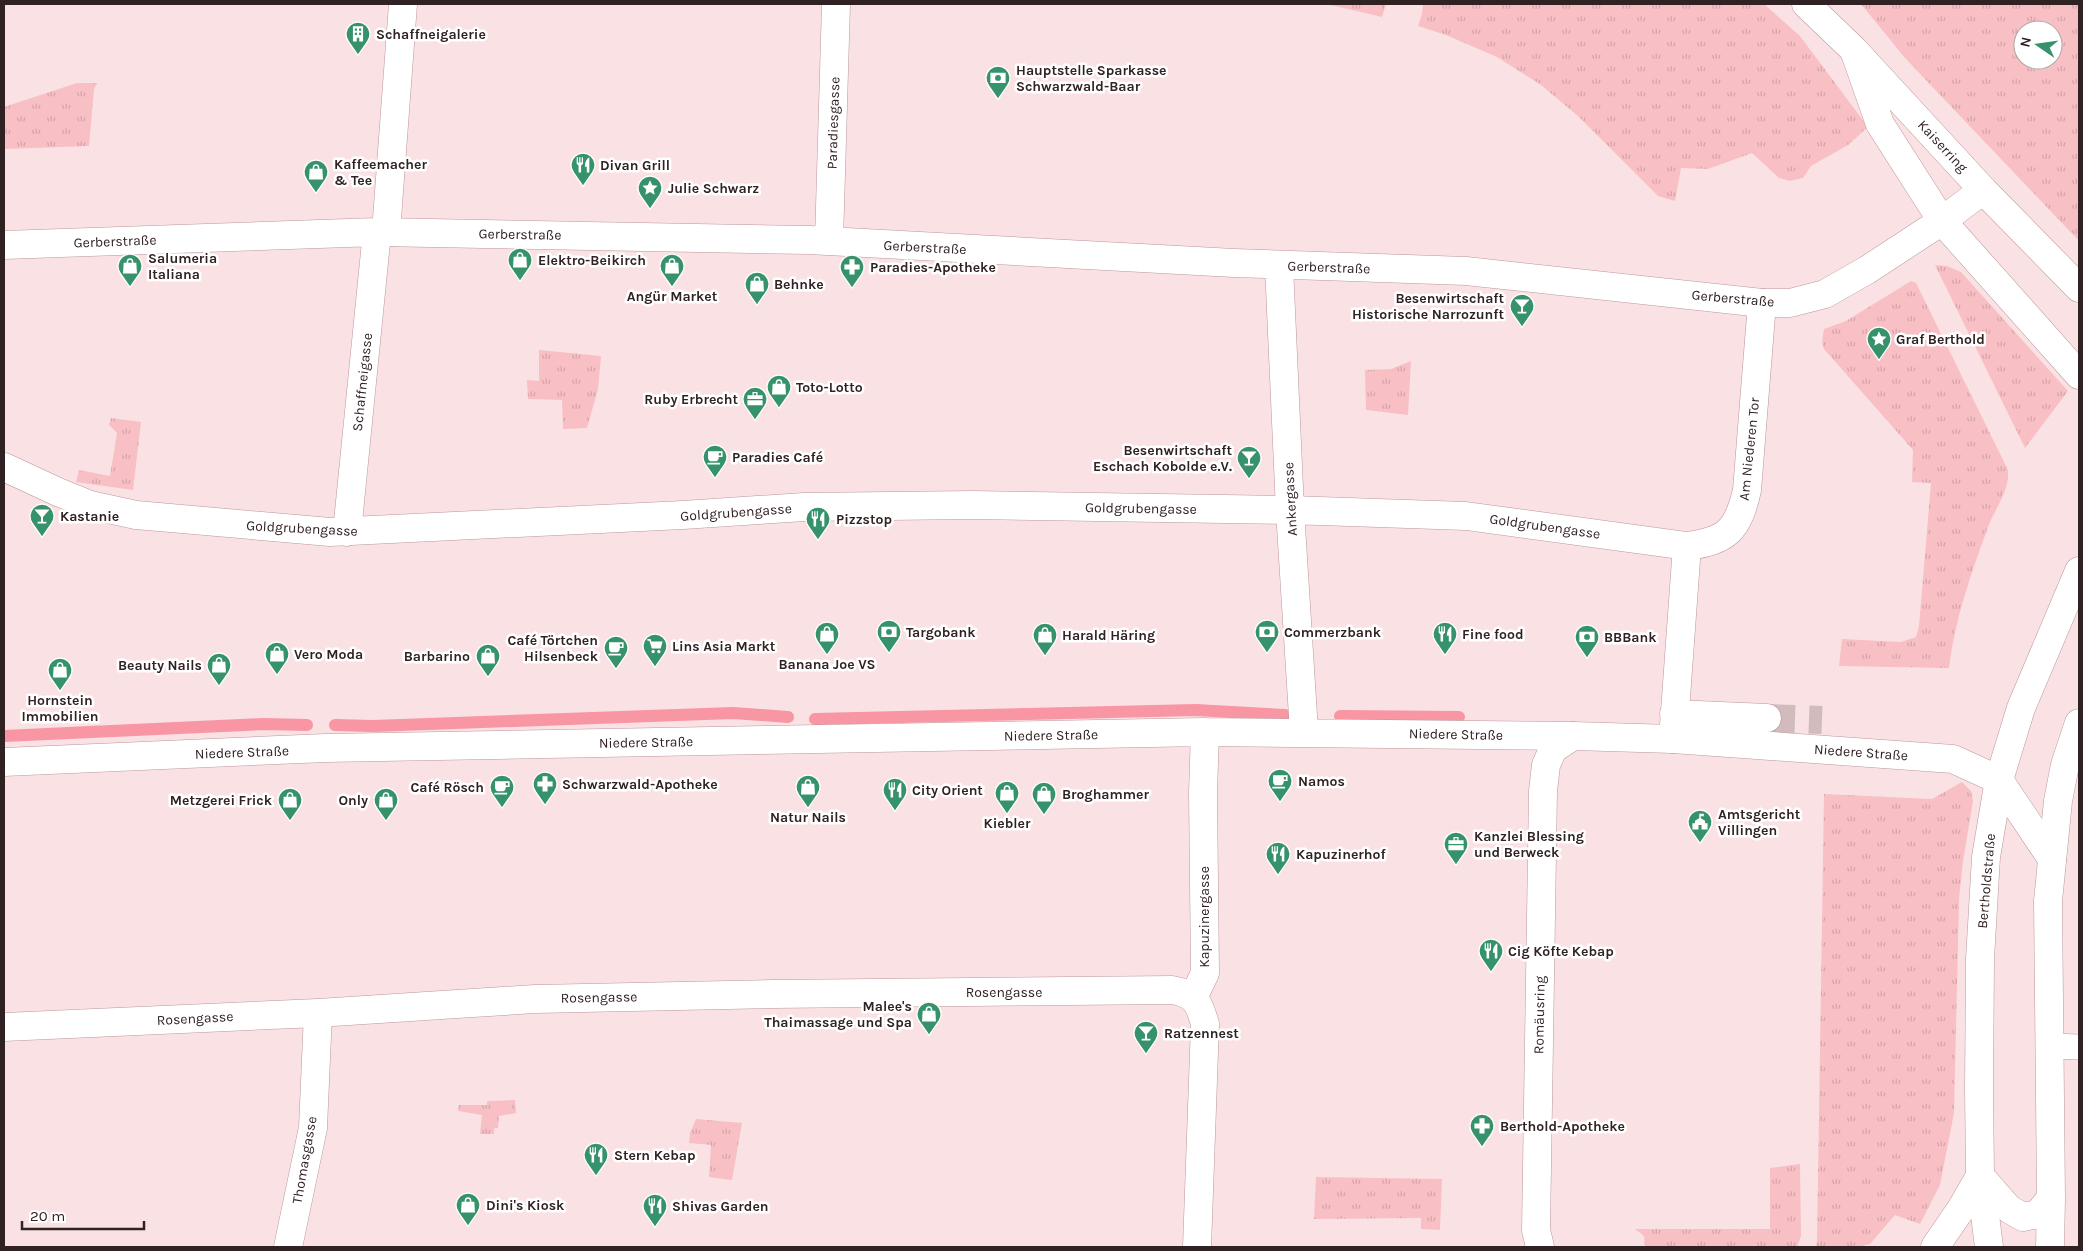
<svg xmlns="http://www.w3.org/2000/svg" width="2083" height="1251" viewBox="0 0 2083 1251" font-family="Karla,sans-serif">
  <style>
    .grass { fill: url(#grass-tufts); fill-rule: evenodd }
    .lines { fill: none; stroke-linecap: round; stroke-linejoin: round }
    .stream { stroke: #f896a4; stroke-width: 12 }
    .pedestrian-tunnel { stroke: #d2bbbd; stroke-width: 28; stroke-dasharray: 28 14; stroke-linecap: butt }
    .service-casing { stroke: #bb979a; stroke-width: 26 }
    .pedestrian-casing { stroke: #bb979a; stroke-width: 29 }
    .minor-casing { stroke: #bb979a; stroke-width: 29 }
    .secondary-casing { stroke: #bb979a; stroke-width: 29 }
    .service { stroke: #fff; stroke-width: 25 }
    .pedestrian { stroke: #fff; stroke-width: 28 }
    .minor { stroke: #fff; stroke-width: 28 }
    .secondary { stroke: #fff; stroke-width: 28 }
    .labels { text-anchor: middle; stroke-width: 5; stroke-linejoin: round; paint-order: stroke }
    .poi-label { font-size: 14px; font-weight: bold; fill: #302123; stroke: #fff; text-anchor: start }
    .street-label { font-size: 14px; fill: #302123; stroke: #fff }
  </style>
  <defs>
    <pattern id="grass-tufts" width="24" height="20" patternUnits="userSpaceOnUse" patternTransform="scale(1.25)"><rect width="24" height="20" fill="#f8bfc5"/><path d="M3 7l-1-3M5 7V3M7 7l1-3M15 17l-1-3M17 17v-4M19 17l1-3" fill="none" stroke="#d5a4a9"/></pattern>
  </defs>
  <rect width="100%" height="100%" fill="#fae2e4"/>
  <path class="grass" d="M1326 4H1386L1382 17Z
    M1423 4H1764L1800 36 1868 127 1848 145 1811 166 1803 178 1790 181 1779 178 1752 153 1708 169 1681 168 1675 201 1658 196 1578 116 1541 85 1497 57 1446 35 1418 26 1422 14Z
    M1861 4H2079V241L1905 58ZM2023 30H2053V60H2023Z
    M77 83H97L94 89 89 146 4 149V107Z
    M1935 265 1947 266 1961 272 2068 391 2025 448Z
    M1911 281 1916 283 2008 470C2010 491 1995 508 1988 527 1971 574 1955 618 1949 668L1839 666 1842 639 1901 642 1916 637 1919 626 1931 483 1912 482 1913 450 1824 349 1822 342 1824 329 1846 321Z
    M539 350 601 356 598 389 587 428 563 429 562 400 528 399 527 380 539 381Z
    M1411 361 1408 415 1366 410 1365 370 1391 369Z
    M111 418 141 422 133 490 76 482 79 470 110 476 117 433 109 425Z
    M1962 782 1971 791 1973 801 1963 861 1959 899 1954 1113 1940 1185 1920 1224 1895 1215 1870 1244 1858 1247H1815L1817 1242 1824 794 1932 799Z
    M515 1100 516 1113 499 1116 498 1128H494V1134H480L482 1115 458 1111 459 1105H487V1101Z
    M696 1119 742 1123 732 1180 709 1177 711 1145 689 1143 690 1133Z
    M1800 1164 1801 1236 1797 1247H1645L1644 1236 1635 1229H1770V1168Z
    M1316 1177 1442 1179 1440 1230 1421 1229V1218L1314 1219Z"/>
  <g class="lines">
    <path class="stream" d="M1340 716 1459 717
      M815 719 1196 710 1285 715
      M335 725 373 726 733 713 788 717
      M4 736 264 724 307 725"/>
    <path class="pedestrian-tunnel" d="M1767 718 1822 720"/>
    <defs>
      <path id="service" d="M2050 1046 2079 1047"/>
      <path id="pedestrian" d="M1674 714 1767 718
        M1304 732 1290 510 1466 516 1687 546
        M1673 739 1687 546C1727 541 1738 530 1747 490L1762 303
        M4 762 325 748 1205 732 1573 736
        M1193 998 1205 973 1203 793 1205 732"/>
      <path id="minor" d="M386 232 403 4
        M829 241 836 4
        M4 245 377 232 809 240 1234 263 1466 271 1762 303H1790L1825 294 1867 270 1942 221 1983 190
        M4 467 58 492 90 505 136 515 330 532 683 515 804 507 972 505 1290 510 1279 266
        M347 532 377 232
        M4 1027 318 1013 535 999 773 994 1172 990C1195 994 1199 1002 1205 1024L1197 1247
        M288 1247 313 1128 318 1013
        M1540 1247 1536 1230 1543 791 1546 765 1553 749 1573 736 1673 739 1953 759 1999 780 2052 859"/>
      <path id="secondary" d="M1806 4 1854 50 1983 190 2079 288
        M1854 50 1880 124 1942 221 2079 375
        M1980 1176 2009 1209 2023 1217 2038 1214 2051 1198
        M1935 1247 1961 1209 1980 1176
        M1989 1247 1980 1176 1979 1089 1980 959 1986 857 1999 780 2021 708 2079 571
        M2050 1247 2051 1198 2048 901 2058 801 2065 765 2079 723"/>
    </defs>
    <use href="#service" class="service-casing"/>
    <use href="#pedestrian" class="pedestrian-casing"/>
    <use href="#minor" class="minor-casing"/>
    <use href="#secondary" class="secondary-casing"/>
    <use href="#service" class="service"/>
    <use href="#pedestrian" class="pedestrian"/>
    <use href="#minor" class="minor"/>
    <use href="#secondary" class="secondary"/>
  </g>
  <defs>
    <symbol id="building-pin" viewBox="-11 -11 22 30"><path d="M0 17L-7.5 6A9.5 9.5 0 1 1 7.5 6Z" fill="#35926a" stroke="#fff"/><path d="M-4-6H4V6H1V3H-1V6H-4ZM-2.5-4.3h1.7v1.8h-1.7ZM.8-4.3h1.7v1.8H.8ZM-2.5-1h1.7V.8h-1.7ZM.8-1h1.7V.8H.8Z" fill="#fff"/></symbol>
    <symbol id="bank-pin" viewBox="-11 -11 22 30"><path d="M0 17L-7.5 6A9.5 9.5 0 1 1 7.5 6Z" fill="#35926a" stroke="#fff"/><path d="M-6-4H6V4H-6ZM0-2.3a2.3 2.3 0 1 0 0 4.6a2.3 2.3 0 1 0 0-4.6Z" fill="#fff"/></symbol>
    <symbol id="restaurant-pin" viewBox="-11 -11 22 30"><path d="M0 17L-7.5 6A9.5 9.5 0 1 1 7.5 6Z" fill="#35926a" stroke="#fff"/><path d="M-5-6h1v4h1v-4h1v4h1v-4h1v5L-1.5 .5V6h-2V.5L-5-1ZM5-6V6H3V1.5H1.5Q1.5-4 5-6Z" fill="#fff"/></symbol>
    <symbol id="shop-pin" viewBox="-11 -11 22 30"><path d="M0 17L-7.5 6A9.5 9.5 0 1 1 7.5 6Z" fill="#35926a" stroke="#fff"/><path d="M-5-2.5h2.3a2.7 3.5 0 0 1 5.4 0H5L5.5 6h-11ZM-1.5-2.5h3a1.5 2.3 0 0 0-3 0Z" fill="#fff"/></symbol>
    <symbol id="sight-pin" viewBox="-11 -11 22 30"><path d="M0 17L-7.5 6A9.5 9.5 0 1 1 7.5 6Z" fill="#35926a" stroke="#fff"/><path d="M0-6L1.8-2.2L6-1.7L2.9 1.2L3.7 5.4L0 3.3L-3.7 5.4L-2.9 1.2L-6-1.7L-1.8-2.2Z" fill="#fff"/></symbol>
    <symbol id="pharmacy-pin" viewBox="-11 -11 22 30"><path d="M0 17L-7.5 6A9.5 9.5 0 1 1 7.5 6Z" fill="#35926a" stroke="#fff"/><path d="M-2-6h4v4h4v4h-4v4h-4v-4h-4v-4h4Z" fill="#fff"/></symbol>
    <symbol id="bar-pin" viewBox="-11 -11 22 30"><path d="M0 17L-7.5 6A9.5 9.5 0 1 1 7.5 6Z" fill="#35926a" stroke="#fff"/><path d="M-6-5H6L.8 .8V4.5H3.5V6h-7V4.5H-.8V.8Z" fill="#fff"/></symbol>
    <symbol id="office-pin" viewBox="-11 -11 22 30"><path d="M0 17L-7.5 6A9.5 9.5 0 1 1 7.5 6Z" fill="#35926a" stroke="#fff"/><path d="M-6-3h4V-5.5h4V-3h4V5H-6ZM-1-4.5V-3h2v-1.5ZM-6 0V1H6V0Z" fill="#fff"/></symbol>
    <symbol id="cafe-pin" viewBox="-11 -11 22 30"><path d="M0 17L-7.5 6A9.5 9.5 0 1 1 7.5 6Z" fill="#35926a" stroke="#fff"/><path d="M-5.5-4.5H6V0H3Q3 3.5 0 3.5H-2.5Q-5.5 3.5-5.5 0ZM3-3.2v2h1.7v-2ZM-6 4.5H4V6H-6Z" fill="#fff"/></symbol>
    <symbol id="supermarket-pin" viewBox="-11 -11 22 30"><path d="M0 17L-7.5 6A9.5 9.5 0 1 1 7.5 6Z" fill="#35926a" stroke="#fff"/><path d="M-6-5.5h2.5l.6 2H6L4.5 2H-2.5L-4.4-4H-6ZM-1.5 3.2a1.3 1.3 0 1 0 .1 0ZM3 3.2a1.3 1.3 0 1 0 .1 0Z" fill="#fff"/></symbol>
    <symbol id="civic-pin" viewBox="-11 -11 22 30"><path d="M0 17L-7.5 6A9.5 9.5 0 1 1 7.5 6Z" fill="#35926a" stroke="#fff"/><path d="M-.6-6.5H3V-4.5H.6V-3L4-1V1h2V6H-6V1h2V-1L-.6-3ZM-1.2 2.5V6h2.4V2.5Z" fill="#fff"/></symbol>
  </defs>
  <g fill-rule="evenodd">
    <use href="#building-pin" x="344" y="20" width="28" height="38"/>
    <use href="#bank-pin" x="984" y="64" width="28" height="38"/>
    <use href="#restaurant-pin" x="569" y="151" width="28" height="38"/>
    <use href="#shop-pin" x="302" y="158" width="28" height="38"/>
    <use href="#sight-pin" x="636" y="174" width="28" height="38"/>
    <use href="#shop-pin" x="506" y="246" width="28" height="38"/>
    <use href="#shop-pin" x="116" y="252" width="28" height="38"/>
    <use href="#shop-pin" x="658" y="252" width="28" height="38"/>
    <use href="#pharmacy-pin" x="838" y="253" width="28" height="38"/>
    <use href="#shop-pin" x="743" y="270" width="28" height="38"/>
    <use href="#bar-pin" x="1508" y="292" width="28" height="38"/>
    <use href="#sight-pin" x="1865" y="325" width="28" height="38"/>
    <use href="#shop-pin" x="765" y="373" width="28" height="38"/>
    <use href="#office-pin" x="741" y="385" width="28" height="38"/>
    <use href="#cafe-pin" x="701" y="443" width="28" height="38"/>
    <use href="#bar-pin" x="1235" y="444" width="28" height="38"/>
    <use href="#bar-pin" x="28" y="502" width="28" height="38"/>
    <use href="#restaurant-pin" x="804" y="505" width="28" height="38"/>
    <use href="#bank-pin" x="875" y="618" width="28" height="38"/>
    <use href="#bank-pin" x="1253" y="618" width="28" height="38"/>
    <use href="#shop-pin" x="813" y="620" width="28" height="38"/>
    <use href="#restaurant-pin" x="1431" y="620" width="28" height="38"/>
    <use href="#shop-pin" x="1031" y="621" width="28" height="38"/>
    <use href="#bank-pin" x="1573" y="623" width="28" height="38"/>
    <use href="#supermarket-pin" x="641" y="632" width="28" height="38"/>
    <use href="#cafe-pin" x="602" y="634" width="28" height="38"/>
    <use href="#shop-pin" x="263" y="640" width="28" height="38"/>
    <use href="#shop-pin" x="474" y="642" width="28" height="38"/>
    <use href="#shop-pin" x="205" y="651" width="28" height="38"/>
    <use href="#shop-pin" x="46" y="656" width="28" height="38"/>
    <use href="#cafe-pin" x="1266" y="767" width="28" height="38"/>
    <use href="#pharmacy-pin" x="531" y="770" width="28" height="38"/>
    <use href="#cafe-pin" x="488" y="773" width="28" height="38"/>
    <use href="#shop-pin" x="794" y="773" width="28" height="38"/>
    <use href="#restaurant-pin" x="881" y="776" width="28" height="38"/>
    <use href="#shop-pin" x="993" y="779" width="28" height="38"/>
    <use href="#shop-pin" x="1030" y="780" width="28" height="38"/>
    <use href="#shop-pin" x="276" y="786" width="28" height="38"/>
    <use href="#shop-pin" x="372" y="786" width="28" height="38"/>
    <use href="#civic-pin" x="1686" y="808" width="28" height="38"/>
    <use href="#office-pin" x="1442" y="830" width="28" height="38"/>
    <use href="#restaurant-pin" x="1264" y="840" width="28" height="38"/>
    <use href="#restaurant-pin" x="1477" y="937" width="28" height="38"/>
    <use href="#shop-pin" x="915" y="1000" width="28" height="38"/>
    <use href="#bar-pin" x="1132" y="1019" width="28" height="38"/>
    <use href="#pharmacy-pin" x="1468" y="1112" width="28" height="38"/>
    <use href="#restaurant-pin" x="582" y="1141" width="28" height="38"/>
    <use href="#shop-pin" x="454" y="1191" width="28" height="38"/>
    <use href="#restaurant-pin" x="641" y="1192" width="28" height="38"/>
  </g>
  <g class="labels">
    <g class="poi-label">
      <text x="376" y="39">Schaffneigalerie</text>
      <text x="1016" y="75">Hauptstelle Sparkasse<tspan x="1016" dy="16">Schwarzwald-Baar</tspan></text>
      <text x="334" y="169">Kaffeemacher<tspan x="334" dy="16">&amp; Tee</tspan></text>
      <text x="600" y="170">Divan Grill</text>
      <text x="668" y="193">Julie Schwarz</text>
      <text x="148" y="263">Salumeria<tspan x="148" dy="16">Italiana</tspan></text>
      <text x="538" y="265">Elektro-Beikirch</text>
      <text x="870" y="272">Paradies-Apotheke</text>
      <text x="774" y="289">Behnke</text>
      <text x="672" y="301" text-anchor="middle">Angür Market</text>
      <text x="1504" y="303" text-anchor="end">Besenwirtschaft<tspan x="1504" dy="16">Historische Narrozunft</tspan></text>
      <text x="1896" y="344">Graf Berthold</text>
      <text x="796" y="392">Toto-Lotto</text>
      <text x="738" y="404" text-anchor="end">Ruby Erbrecht</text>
      <text x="1232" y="455" text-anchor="end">Besenwirtschaft<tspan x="1232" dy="16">Eschach Kobolde e.V.</tspan></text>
      <text x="732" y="462">Paradies Café</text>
      <text x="60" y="521">Kastanie</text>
      <text x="836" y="524">Pizzstop</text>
      <text x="906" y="637">Targobank</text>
      <text x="1284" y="637">Commerzbank</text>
      <text x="1462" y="639">Fine food</text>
      <text x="1062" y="640">Harald Häring</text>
      <text x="1604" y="642">BBBank</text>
      <text x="598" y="645" text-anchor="end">Café Törtchen<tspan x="598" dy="16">Hilsenbeck</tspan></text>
      <text x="672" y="651">Lins Asia Markt</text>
      <text x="294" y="659">Vero Moda</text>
      <text x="470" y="661" text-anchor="end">Barbarino</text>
      <text x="827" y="669" text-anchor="middle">Banana Joe VS</text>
      <text x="202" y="670" text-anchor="end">Beauty Nails</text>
      <text x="60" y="705" text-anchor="middle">Hornstein<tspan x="60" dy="16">Immobilien</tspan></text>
      <text x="1298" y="786">Namos</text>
      <text x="562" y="789">Schwarzwald-Apotheke</text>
      <text x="484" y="792" text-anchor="end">Café Rösch</text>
      <text x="912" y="795">City Orient</text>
      <text x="1062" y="799">Broghammer</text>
      <text x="272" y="805" text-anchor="end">Metzgerei Frick</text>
      <text x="368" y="805" text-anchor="end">Only</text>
      <text x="1718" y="819">Amtsgericht<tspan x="1718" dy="16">Villingen</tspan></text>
      <text x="808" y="822" text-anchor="middle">Natur Nails</text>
      <text x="1007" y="828" text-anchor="middle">Kiebler</text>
      <text x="1474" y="841">Kanzlei Blessing<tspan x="1474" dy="16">und Berweck</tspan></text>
      <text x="1296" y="859">Kapuzinerhof</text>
      <text x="1508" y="956">Cig Köfte Kebap</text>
      <text x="912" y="1011" text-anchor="end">Malee's<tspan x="912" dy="16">Thaimassage und Spa</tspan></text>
      <text x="1164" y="1038">Ratzennest</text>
      <text x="1500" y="1131">Berthold-Apotheke</text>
      <text x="614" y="1160">Stern Kebap</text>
      <text x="486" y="1210">Dini's Kiosk</text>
      <text x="672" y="1211">Shivas Garden</text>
    </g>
    <g class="street-label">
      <text transform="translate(833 123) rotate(-88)" y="5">Paradiesgasse</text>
      <text transform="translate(1943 146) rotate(47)" y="5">Kaiserring</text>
      <text transform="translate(520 234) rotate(1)" y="5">Gerberstraße</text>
      <text transform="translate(115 241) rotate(-2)" y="5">Gerberstraße</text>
      <text transform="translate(925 247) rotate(3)" y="5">Gerberstraße</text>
      <text transform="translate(1329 267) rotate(2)" y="5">Gerberstraße</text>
      <text transform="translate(1733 298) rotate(5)" y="5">Gerberstraße</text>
      <text transform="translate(362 382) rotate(-84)" y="5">Schaffneigasse</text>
      <text transform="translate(1749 449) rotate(-84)" y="5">Am Niederen Tor</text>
      <text transform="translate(1290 499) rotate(-93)" y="5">Ankergasse</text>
      <text transform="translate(1141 508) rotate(1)" y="5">Goldgrubengasse</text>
      <text transform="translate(736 512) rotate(-4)" y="5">Goldgrubengasse</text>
      <text transform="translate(1545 526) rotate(8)" y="5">Goldgrubengasse</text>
      <text transform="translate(302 528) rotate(3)" y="5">Goldgrubengasse</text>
      <text transform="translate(1456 734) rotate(1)" y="5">Niedere Straße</text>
      <text transform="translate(1051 735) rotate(-1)" y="5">Niedere Straße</text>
      <text transform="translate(646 742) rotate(-1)" y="5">Niedere Straße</text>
      <text transform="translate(242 752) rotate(-2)" y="5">Niedere Straße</text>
      <text transform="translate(1861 752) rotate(4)" y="5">Niedere Straße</text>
      <text transform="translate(1986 881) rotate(-85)" y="5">Bertholdstraße</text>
      <text transform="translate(1204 917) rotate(-90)" y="5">Kapuzinergasse</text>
      <text x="1004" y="997">Rosengasse</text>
      <text transform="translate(599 997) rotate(-1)" y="5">Rosengasse</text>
      <text transform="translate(1539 1015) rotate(-89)" y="5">Romäusring</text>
      <text transform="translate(195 1018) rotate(-3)" y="5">Rosengasse</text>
      <text transform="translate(304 1160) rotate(-80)" y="5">Thomasgasse</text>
    </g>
  </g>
  <rect width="2083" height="1251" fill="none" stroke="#302123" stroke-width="10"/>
  <g transform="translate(2038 45) rotate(283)"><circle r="24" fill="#ffffff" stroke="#aca6a7"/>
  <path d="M0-4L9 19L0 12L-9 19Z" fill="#35926a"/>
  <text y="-8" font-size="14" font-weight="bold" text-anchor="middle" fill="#302123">N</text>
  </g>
  <path d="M22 1221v8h122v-8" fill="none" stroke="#302123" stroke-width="2.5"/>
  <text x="30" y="1221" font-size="15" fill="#302123" stroke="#ffffff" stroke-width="4" paint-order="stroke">20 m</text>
</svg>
